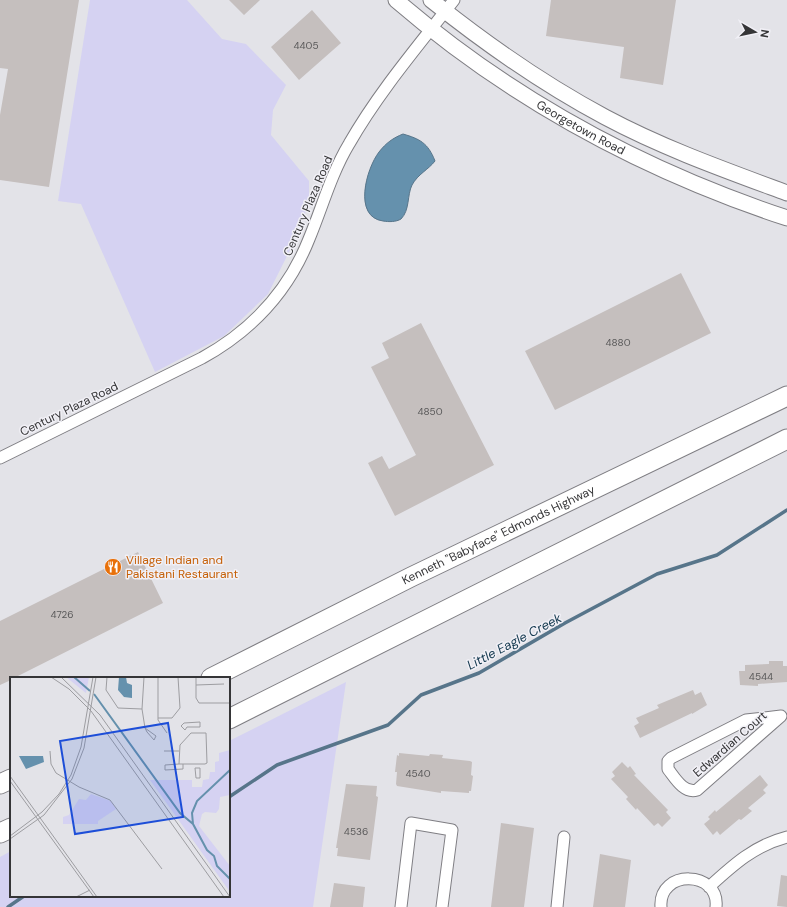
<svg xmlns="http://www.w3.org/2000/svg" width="787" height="907" viewBox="0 0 787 907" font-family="'DM Sans',sans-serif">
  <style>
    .green { fill: #d5d2f2 }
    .water { fill: #6591ad; stroke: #57758a }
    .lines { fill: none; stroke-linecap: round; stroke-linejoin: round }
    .stream { stroke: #57758a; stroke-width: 3.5 }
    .building { fill: #c5bfbe }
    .minor-casing { stroke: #7f7e83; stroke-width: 13 }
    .secondary-casing { stroke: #7f7e83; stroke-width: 17 }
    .motorway-casing { stroke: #7f7e83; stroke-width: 21 }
    .minor { stroke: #fff; stroke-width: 11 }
    .secondary { stroke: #fff; stroke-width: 15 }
    .motorway { stroke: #fff; stroke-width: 19 }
    .labels { text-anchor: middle; stroke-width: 3; stroke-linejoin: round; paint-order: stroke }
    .number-label { font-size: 10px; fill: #595859 }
    .street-label { font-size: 12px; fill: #353537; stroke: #f1f0f6 }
    .food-label { font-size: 12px; fill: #c56008; stroke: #f1f0f6; text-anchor: start }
    .water-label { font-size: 13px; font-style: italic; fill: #14394f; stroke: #f1f0f6 }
    .inset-river { fill: none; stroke: #6591ad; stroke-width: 2 }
    .inset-road { fill: none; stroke: #9d9da1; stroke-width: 1 }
    .view { fill: #1d4ed8; fill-opacity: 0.15; stroke: #1d4ed8; stroke-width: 2 }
    .inset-edge { fill: none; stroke: #353537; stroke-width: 2 }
  </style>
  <rect width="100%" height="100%" fill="#e3e3e8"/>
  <path class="green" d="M90 0H187L222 39 246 44 286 85 273 110 271 135 309 181V202L298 234 268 294 224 336 155 372 81 204 58 201Z
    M346 682 313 907H0V857L11 851V896H229V741Z"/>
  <path class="water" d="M403 134C420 139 428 143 435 161 428 170 418 174 412 185 407 195 410 210 401 219 396 222 389 222 383 221 353 217 366 169 379 152 386 143 393 138 403 134Z"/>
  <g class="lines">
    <path class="stream" d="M229 797 277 765 388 725 421 695 479 673 565 623 657 574 717 555 787 510
      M8 907 24 896"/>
  </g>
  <path class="building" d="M0 0H79L49 187 0 180V115L8 69 0 68Z
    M229 0H260L244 15Z
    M551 0H676L663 85 620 78 624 47 546 36Z
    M312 10 341 43 299 80 271 47Z
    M681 273 711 333 555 410 525 351Z
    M421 323 494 465 395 516 368 463 382 456 389 469 416 455 371 367 389 358 382 343Z
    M138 552 163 603 14 678H11V680L0 685V621Z
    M769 661H783V666H787V682L758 684V686L740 685 739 671H745V665L769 664Z
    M693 690 695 695 701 692 707 705 692 714V713L640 738 634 726 639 723 636 718 659 708 657 705Z
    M399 753 429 756 430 754 443 755 442 758 470 761 472 762 471 775 473 776 471 791H469V793L441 791V793L397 786 396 784 397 772H395L397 755 399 756Z
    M622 762 628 768 630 766 636 774 634 775 668 810 666 812 671 818 662 827 658 823 654 826 637 808 636 810 626 799 628 797 611 779 615 776 612 772Z
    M760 775 768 785 763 790 766 793 748 808 752 811 741 820 739 819 720 835 717 831 713 835 704 824 710 819 708 817 715 810 716 812Z
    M346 784 377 786 376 796 378 797 370 860 337 856 338 848H336Z
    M501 823 534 828 524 907H491Z
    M600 854 631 860 625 907H593Z
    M781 875 787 876V907L777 906Z
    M334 883 365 887 363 907H330Z"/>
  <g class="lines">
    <defs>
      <path id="minor" d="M0 458 202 358C251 331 288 292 309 239 322 208 331 174 349 144 378 93 418 46 454 0
        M781 716 697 790C684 794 675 778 668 769V761L671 758 746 720Z
        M709 887C733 865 755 845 787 837
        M401 907 411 823 452 830 442 907
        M557 907 564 837
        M661 907C658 869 720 870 716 907"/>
      <g id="secondary">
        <path id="s1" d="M396 0C512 100 642 170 787 218"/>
        <path d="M431 0C486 44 543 84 605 117 663 148 725 170 787 193"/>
      </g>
      <g id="motorway">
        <path id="s2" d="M211 678 411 577 787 396"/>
        <path d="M229 719 787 439"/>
        <path d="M0 784 11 779"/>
        <path d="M0 833 11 828"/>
      </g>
    </defs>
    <use href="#minor" class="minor-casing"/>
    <use href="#secondary" class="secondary-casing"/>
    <use href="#motorway" class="motorway-casing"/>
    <use href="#minor" class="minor"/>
    <use href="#secondary" class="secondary"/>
    <use href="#motorway" class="motorway"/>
  </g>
  <defs>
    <symbol id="restaurant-disc" viewBox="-11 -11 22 22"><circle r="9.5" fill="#e8710a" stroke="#f1f0f6"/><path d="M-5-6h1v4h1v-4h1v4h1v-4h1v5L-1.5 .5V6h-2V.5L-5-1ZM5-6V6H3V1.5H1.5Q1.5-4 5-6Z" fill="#fff"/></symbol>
  </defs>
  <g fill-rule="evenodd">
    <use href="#restaurant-disc" x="103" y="557" width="20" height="20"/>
  </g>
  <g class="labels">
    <g class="number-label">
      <text x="306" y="49">4405</text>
      <text x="618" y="346">4880</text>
      <text x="430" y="415">4850</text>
      <text x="62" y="618">4726</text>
      <text x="761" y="680">4544</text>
      <text x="418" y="777">4540</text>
      <text x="356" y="835">4536</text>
    </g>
    <g class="street-label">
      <text dy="4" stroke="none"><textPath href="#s1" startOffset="225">Georgetown Road</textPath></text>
      <text transform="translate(308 206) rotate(-67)" y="4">Century Plaza Road</text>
      <text transform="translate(69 409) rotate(-26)" y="4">Century Plaza Road</text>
      <text dy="4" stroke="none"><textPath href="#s2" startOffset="321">Kenneth "Babyface" Edmonds Highway</textPath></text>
      <text transform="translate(730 744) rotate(-41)" y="4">Edwardian Court</text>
    </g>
    <g class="food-label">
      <text x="126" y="564">Village Indian and<tspan x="126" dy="14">Pakistani Restaurant</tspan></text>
    </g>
    <g class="water-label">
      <text transform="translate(514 641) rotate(-28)" y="5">Little Eagle Creek</text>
    </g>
  </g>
  <g transform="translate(10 677)">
    <rect width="220" height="220" fill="#e3e3e8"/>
    <path d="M56 0H79L76 16ZM220 73V118L210 120 209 132 206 136 195 135 192 137 189 149 220 189V215L140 103H182V110H192L193 103 199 102 200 95H205V85L209 84V76ZM81 117 101 124 106 132 88 144V147H53V140L59 138 69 122 76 123Z" fill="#d5d2f2"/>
    <path d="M109 0H116L117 6 122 8V21L114 20 108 13ZM9 79H33L34 85 16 92Z" fill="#6591ad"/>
    <path class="inset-river" d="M64 0 80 14M84 17 170 136 183 147 197 173 204 179 207 189 220 202M183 147 182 136 187 124 220 93"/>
    <path class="inset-road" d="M41 0 59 12 81 34 214 220M51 0 90 38 220 220M97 0 96 13 108 31 132 32M134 0 132 32 135 51M148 0V43L157 56M186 0V21L189 26H220M186 8 214 7M148 41H162L170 31 168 0M190 45V50H177L175 53 171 49 174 46ZM135 51 146 59 144 63 137 55ZM40 74 41 87 46 96 69 110 100 123 152 192M154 74H169M169 87 170 68 181 56H196L197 86 195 87H169L155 88V93L173 92V87M185 91H190V101H186ZM0 99 87 220M0 104 84 220M0 159 32 135 49 117 61 98 71 70 83 0M0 162 34 138 62 102 74 71 86 0M66 220 80 213"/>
    <path class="view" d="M158 46 173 140 65 157 50 64Z"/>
    <rect width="220" height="220" class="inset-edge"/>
  </g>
  <g transform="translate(755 32) rotate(99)" stroke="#f1f0f6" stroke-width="3" paint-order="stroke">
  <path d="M0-3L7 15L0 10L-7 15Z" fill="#353537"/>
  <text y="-6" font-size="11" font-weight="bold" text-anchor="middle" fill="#353537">N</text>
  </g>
</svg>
